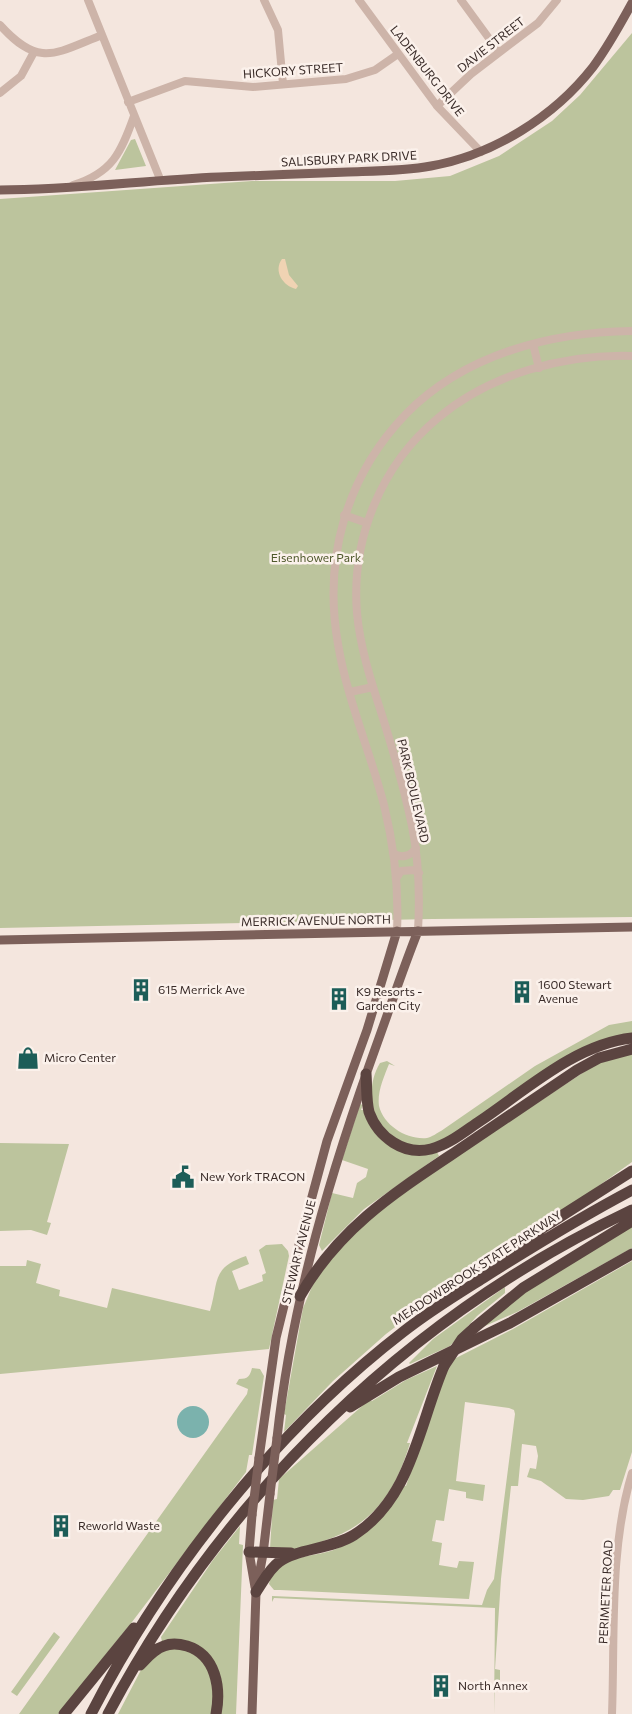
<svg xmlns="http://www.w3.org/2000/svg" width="632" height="1714" viewBox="0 0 632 1714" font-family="Commissioner,sans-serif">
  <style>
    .green { fill: #bcc49d }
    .sand { fill: #f0d3b3 }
    .water { fill: #7bb2ad }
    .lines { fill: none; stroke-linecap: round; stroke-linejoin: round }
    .minor { stroke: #cdb4a9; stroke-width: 8 }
    .major { stroke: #7c605a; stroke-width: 9 }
    .highway { stroke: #5b4440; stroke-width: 11 }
    .major-bridge { stroke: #7c605a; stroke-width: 9 }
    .highway-bridge { stroke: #5b4440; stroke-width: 11 }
    .labels { text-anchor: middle; stroke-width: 5; stroke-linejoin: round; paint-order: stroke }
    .street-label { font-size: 12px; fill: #3a2c29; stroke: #fbf1eb }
    .park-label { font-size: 12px; fill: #4f592c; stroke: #fbf1eb }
    .poi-label { font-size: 12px; fill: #3a2c29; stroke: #fbf1eb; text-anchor: start }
  </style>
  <rect width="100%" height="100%" fill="#f4e6de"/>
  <path class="green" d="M632 33V917L432 919 0 928V199L252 181H395L450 176 499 156 552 121 580 95Z
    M135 139 146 166 115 170 131 140Z
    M632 1021V1033L602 1040 445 1140C435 1143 425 1148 414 1146 375 1141 361 1094 380 1063L387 1061 395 1066 389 1064C384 1077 377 1092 379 1106 384 1126 407 1140 427 1138 432 1137 437 1133 441 1131L535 1066 609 1025Z
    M632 1053V1162L569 1207 479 1264 386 1334 333 1381 284 1432 286 1415 284 1414 303 1308 317 1275 344 1240 395 1197 596 1064Z
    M360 1104 363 1105 361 1110H365C380 1153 397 1148 437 1152L439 1156 364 1209 322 1251 319 1245 332 1193 353 1198 357 1183 366 1177 368 1169 342 1160Z
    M0 1143 69 1144 47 1222 51 1223 47 1235 31 1230 0 1231Z
    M632 1224V1248L517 1312 476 1330C523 1289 579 1257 632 1224Z
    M282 1244 288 1251 289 1256 269 1349 0 1374V1266H26L27 1260 41 1264 36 1283 60 1290 59 1296 107 1308 112 1288 210 1311C219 1281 211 1268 246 1256L249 1264 232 1271 239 1290 263 1281 262 1275 266 1273 259 1250 266 1245Z
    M632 1261V1452L620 1490H613L609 1496 583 1500 566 1499 541 1481 527 1477 530 1468 536 1469 538 1456 536 1446 522 1444 518 1486H511L501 1579 495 1669 500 1670V1680H495L494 1714 495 1608 274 1598 272 1602V1596L482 1605 487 1590 494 1579 515 1414 514 1410 509 1408 465 1402 456 1481 485 1485 483 1501 466 1498V1492L449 1489 444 1521 436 1520 432 1541 442 1543 439 1565 457 1568 459 1561 474 1562 469 1599 280 1590H274L269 1584C275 1553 313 1559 336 1549 364 1537 383 1507 403 1485L406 1486 441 1383 454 1359 513 1329Z
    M505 1287V1293L477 1316 450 1346 410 1364 409 1363 433 1339Z
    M437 1366 407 1443H410C395 1493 373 1525 323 1541 315 1544 306 1549 297 1550 289 1550 279 1549 270 1549L273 1500 277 1499 279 1479 369 1400 372 1401 406 1380Z
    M252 1368 260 1369 264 1376 252 1455H249L246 1472 132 1622 58 1714H19L247 1394 248 1389 236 1384 239 1379C248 1379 250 1376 252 1368Z
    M240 1526 239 1544 243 1545 236 1714H218L210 1661 162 1642 161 1637 213 1560Z
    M54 1632 60 1637 17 1696 11 1692Z
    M168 1648C175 1649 182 1649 188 1651 214 1659 215 1693 212 1714H118L142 1668 149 1660Z"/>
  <path class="sand" d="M282 259H285L289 275 298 286 296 289C283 286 273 271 282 259Z"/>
  <path class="water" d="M177 1422a16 16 0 1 1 32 0a16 16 0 1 1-32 0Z"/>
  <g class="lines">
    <path class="minor" d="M88 0 160 179
      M264 0 278 30 283 84
      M359 0 437 106 481 152
      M461 0 499 52
      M0 25C39 68 54 54 102 35
      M0 93 21 76 34 52
      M128 102 185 81 253 87 346 79 375 70 398 54
      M437 106 471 74 538 23 557 0
      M73 185C112 173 121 153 134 116
      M533 344 539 368
      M344 515 367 523
      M350 692 373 687
      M393 853C401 859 411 856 416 848
      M396 879 401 871 414 870 419 873
      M397 931C399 889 394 846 384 805 370 751 347 699 338 644 323 559 346 476 406 414 465 354 551 332 632 331
      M418 931C420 896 419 861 412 826 404 787 393 750 381 712 371 681 360 647 357 613 351 539 381 465 438 418 490 374 564 354 632 356
      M612 1714C615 1635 609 1549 632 1473"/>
    <path class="major" d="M0 190C73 190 146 180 219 177 262 175 305 174 348 172 376 171 404 171 431 166 493 155 554 117 593 67 608 47 620 25 632 3
      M0 940 632 927
      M277 1438C292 1299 332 1168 379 1038 392 1002 404 966 418 931
      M259 1458 276 1338 299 1245 327 1141 367 1030 397 931
      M252 1515 249 1552 255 1587
      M252 1714 256 1592 263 1554 270 1494"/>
    <path class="highway" d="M366 1074C367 1086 366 1100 369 1112 378 1137 404 1156 431 1149 450 1144 465 1131 480 1121 526 1090 576 1044 632 1038
      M482 1272 544 1227 632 1171
      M300 1296C339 1228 394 1193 457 1151 497 1124 537 1097 577 1070L599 1058 632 1049
      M474 1328 523 1288 632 1221
      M350 1407 399 1377 510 1323 632 1254
      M249 1552 291 1553
      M256 1592C263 1582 269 1569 279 1562 295 1549 332 1549 354 1535 412 1498 419 1424 444 1366
      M140 1665C147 1658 154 1649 164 1646 171 1643 180 1644 187 1646 216 1655 221 1688 216 1714
      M64 1714 134 1628
      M91 1714C165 1570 275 1431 403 1332 428 1312 456 1295 483 1278 532 1247 581 1217 632 1190
      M108 1714C224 1495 408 1316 632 1210"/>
    <path class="major-bridge" d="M270 1494 277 1438
      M252 1515 259 1458"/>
    <path class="highway-bridge" d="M444 1366 462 1339 474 1328"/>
  </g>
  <defs>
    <symbol id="building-bare" viewBox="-9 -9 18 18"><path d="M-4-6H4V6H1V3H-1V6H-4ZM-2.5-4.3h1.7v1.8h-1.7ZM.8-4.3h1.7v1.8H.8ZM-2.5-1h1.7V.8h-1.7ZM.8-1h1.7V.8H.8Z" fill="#1c5d58" stroke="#fbf1eb" stroke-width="2.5" paint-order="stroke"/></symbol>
    <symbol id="shop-bare" viewBox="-9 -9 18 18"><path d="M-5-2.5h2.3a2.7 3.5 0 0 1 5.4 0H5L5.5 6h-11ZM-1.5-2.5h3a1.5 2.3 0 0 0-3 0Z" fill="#1c5d58" stroke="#fbf1eb" stroke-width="2.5" paint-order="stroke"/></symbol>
    <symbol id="civic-bare" viewBox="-9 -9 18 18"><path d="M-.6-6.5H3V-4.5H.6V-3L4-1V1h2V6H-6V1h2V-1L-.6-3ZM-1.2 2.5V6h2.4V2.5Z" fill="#1c5d58" stroke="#fbf1eb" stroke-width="2.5" paint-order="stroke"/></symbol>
  </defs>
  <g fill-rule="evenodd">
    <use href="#building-bare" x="125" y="974" width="32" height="32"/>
    <use href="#building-bare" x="506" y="976" width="32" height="32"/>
    <use href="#building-bare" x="323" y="983" width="32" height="32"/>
    <use href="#shop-bare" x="12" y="1042" width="32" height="32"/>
    <use href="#civic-bare" x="167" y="1161" width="32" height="32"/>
    <use href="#building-bare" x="45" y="1510" width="32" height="32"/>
    <use href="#building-bare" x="425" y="1670" width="32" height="32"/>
  </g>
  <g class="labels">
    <g class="street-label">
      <text transform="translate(491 45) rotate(-38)" y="4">DAVIE STREET</text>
      <text transform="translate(293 71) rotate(-4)" y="4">HICKORY STREET</text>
      <text transform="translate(427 71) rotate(52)" y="4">LADENBURG DRIVE</text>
      <text transform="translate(349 159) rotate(-3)" y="4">SALISBURY PARK DRIVE</text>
      <text transform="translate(413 791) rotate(77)" y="4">PARK BOULEVARD</text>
      <text transform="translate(316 921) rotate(-1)" y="4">MERRICK AVENUE NORTH</text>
      <text transform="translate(299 1252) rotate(-76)" y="4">STEWART AVENUE</text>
      <text transform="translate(477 1268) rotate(-33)" y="4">MEADOWBROOK STATE PARKWAY</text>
      <text transform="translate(606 1592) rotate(-87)" y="4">PERIMETER ROAD</text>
    </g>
    <g class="park-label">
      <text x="316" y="562">Eisenhower Park</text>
    </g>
    <g class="poi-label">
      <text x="538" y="989">1600 Stewart<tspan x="538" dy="14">Avenue</tspan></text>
      <text x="158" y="994">615 Merrick Ave</text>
      <text x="356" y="996">K9 Resorts -<tspan x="356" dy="14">Garden City</tspan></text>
      <text x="44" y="1062">Micro Center</text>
      <text x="200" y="1181">New York TRACON</text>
      <text x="78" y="1530">Reworld Waste</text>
      <text x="458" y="1690">North Annex</text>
    </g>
  </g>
</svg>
